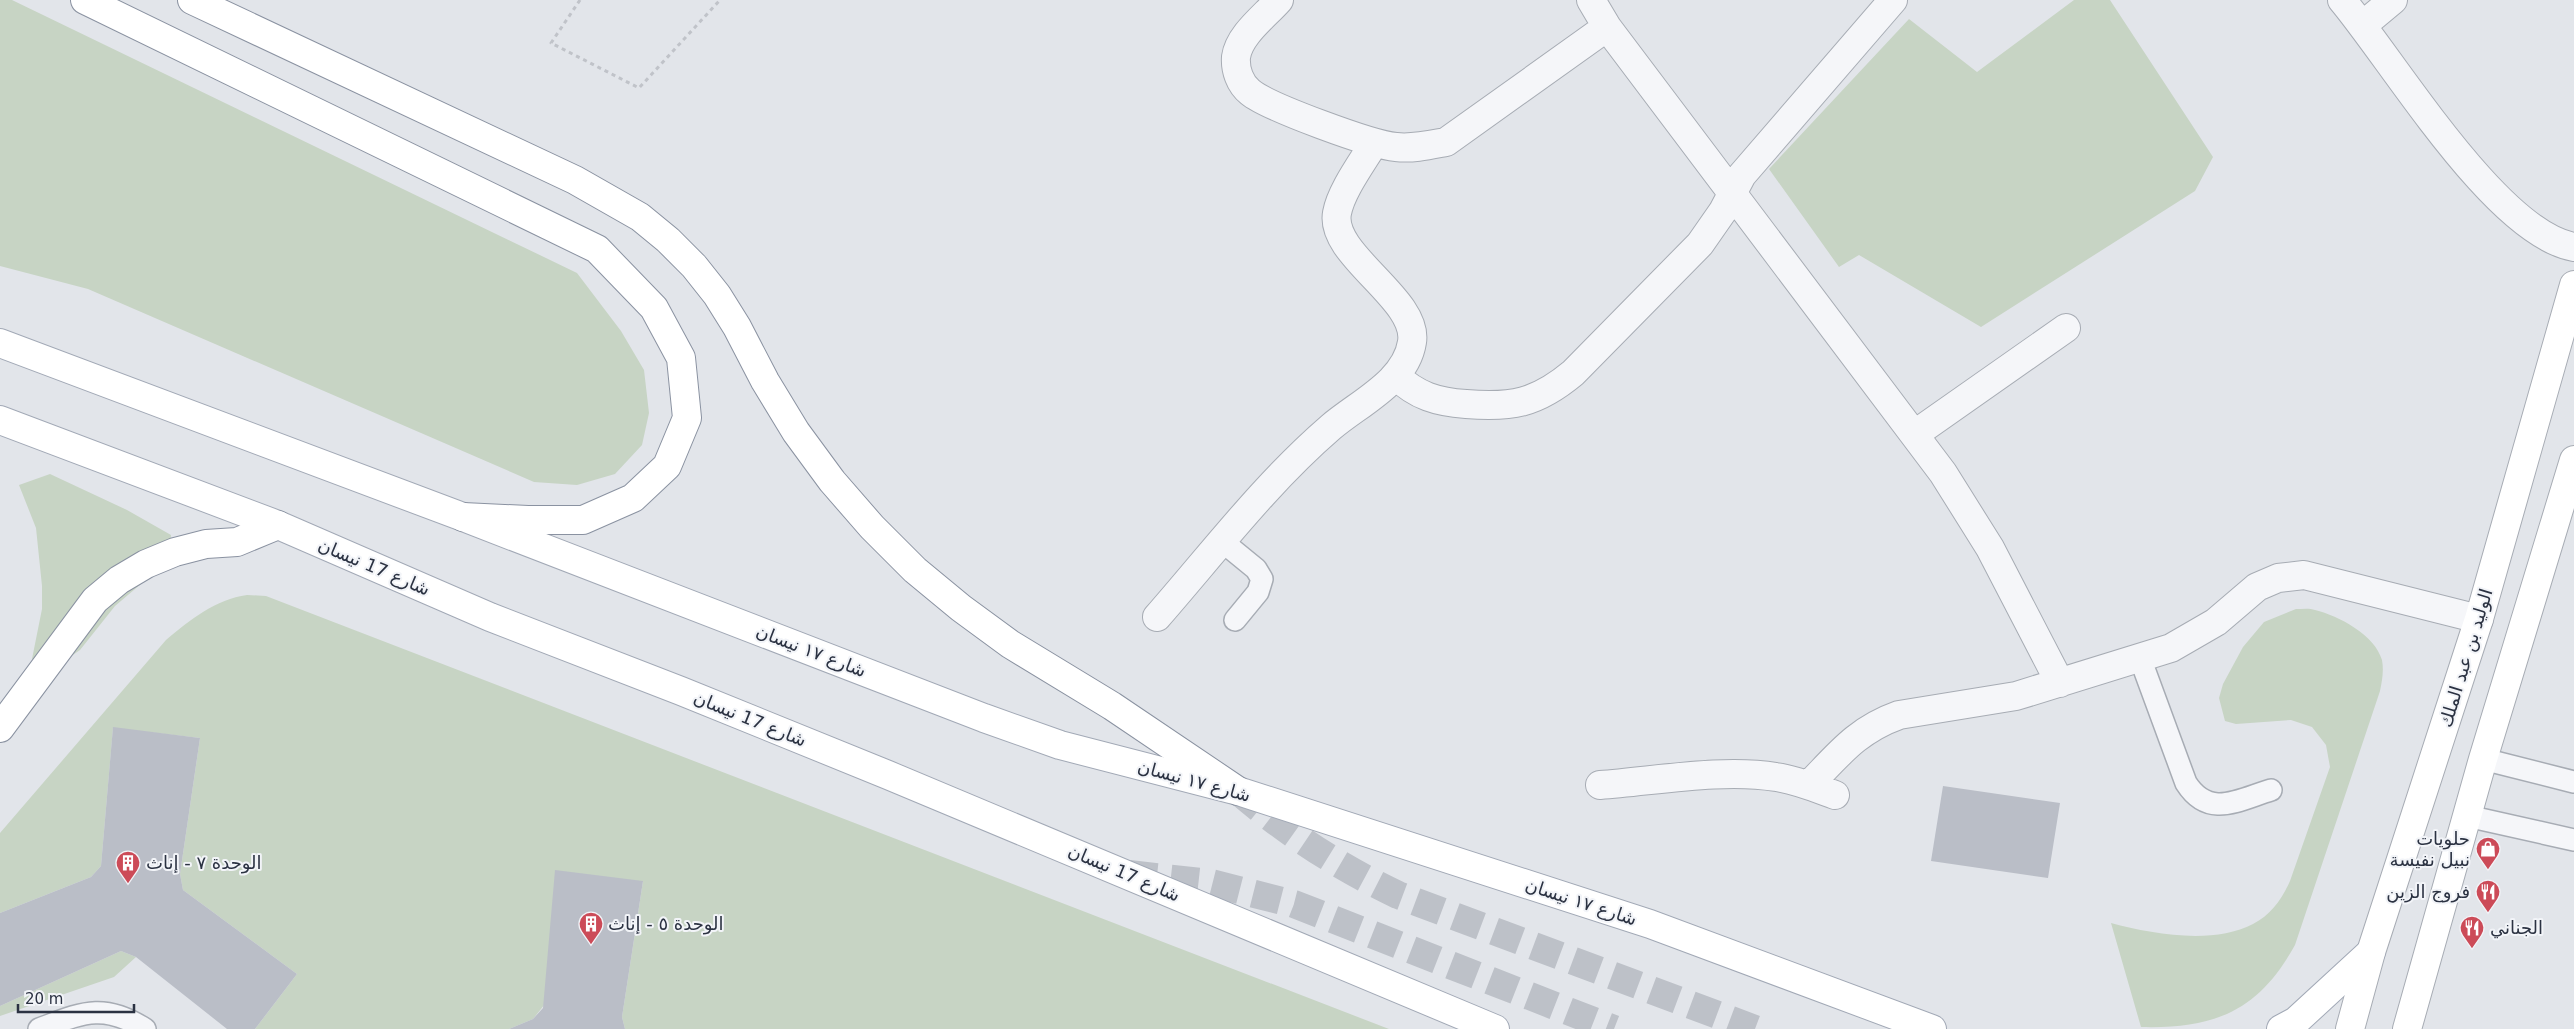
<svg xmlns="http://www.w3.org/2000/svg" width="2574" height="1029" viewBox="0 0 2574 1029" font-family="'DejaVu Sans',Vazirmatn,sans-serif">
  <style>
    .green { fill: #c7d4c4 }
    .building { fill: #babec7 }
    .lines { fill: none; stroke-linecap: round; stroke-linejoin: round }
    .primary-tunnel { stroke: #bdc1c8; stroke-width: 28; stroke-dasharray: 28 14; stroke-linecap: butt }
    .lane-casing { stroke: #a7acb4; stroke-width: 24 }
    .street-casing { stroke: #a7acb4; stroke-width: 30 }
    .secondary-casing { stroke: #a7acb4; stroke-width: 30 }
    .primary-casing { stroke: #a2a9b6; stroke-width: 30 }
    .highway-casing { stroke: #8a92a1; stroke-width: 30 }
    .path { stroke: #c0c3c9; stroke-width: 3; stroke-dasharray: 4 4; stroke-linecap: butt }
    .lane { stroke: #f5f6f9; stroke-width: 21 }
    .street { stroke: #f5f6f9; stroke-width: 28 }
    .secondary { stroke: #fff; stroke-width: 28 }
    .primary { stroke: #fff; stroke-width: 28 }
    .highway { stroke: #fff; stroke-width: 28 }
    .labels { text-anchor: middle; stroke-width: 4; stroke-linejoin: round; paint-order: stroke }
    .street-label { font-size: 18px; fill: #2b3242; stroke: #f2f4f8 }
    .poi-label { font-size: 18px; fill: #2b3242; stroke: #f2f4f8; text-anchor: start }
  </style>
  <rect width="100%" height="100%" fill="#e2e5ea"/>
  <path class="green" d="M0 0H12L577 273 621 331 644 370 649 413 642 445 615 474 577 485 534 482 88 289 0 266Z
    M2074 0H2110L2213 157 2195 191 1981 327 1859 255 1839 267 1769 169 1909 19 1977 72Z
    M50 474 127 510 171 535 168 561 115 606 80 650 67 659 49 664 32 659 42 609V586L36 528 19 485Z
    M247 595 266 596 1389 1029H625L622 1017 643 881 533 1019 509 1029H255L297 974 183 890 180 874 200 738 113 728 101 866 91 877 0 913V833L166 640C190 620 216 599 247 595Z
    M2296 609C2302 609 2310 608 2315 610 2339 616 2375 635 2382 660 2384 671 2382 681 2380 691L2295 945C2259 1010 2216 1029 2141 1027L2111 923C2152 934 2213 945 2253 924 2271 915 2282 899 2290 881L2330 767 2326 745 2312 727 2291 720 2236 724 2225 721 2219 698 2223 684 2243 647 2264 622Z
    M121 951 136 957 114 977 0 1016V1006Z"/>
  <path class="building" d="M113 727 200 738 180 874 183 890 297 974 255 1029H227L136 957 121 951 0 1006V913L91 877 101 866Z
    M1943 786 2060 803 2048 878 1931 861Z
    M555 870 643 881 622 1017 625 1029H509L533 1019 543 1008Z"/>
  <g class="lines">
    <path class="primary-tunnel" d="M1238 791C1288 834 1339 867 1398 895L1755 1029
      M1129 874 1211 883 1294 904 1614 1029"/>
    <defs>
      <path id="lane" d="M1223 542 1256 569 1262 579 1258 592 1235 620
        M2140 658 2186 783C2209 819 2238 800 2271 790
        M2483 759 2574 782
        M2467 816 2574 840
        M39 1029C82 1013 103 1002 145 1029"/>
      <path id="street" d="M1279 0C1265 16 1239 35 1236 57 1235 70 1240 84 1250 92 1268 107 1372 145 1396 147 1413 149 1430 145 1446 142L1607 27
        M1591 0 1607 27 1943 473 1990 548 2060 683
        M2342 0C2394 62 2496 233 2574 247
        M2363 25 2393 0
        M1396 376C1417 396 1437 402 1466 404 1512 408 1537 403 1573 373L1700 244 1723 211 1742 175 1893 0
        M1915 434 2066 328
        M1157 617C1213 553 1266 483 1331 427 1359 403 1406 382 1412 342 1419 299 1329 255 1337 213 1341 191 1362 163 1374 143
        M1600 785C1655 781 1723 768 1776 777 1797 780 1816 788 1835 795
        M1809 785C1839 754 1857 730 1899 715L2016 696 2171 648 2216 622 2257 587 2278 578 2304 575 2479 619"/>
      <path id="secondary" d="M2350 1029 2371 952 2479 619 2574 285
        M2407 1029 2483 759 2574 460"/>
      <path id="primary" d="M0 343 463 517 984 718 1060 745 1238 791 1650 924 1932 1029
        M0 420 278 525 490 617 681 691 888 775 1495 1029
        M2281 1029 2296 1021 2371 952"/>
      <path id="highway" d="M85 0 597 249 654 308 681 358 687 418 667 466 633 498 583 520H528L463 517
        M192 0 575 180 640 217 668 240 694 266 717 295 737 327 765 381 796 432 832 481 872 527 915 570 961 608 1010 644 1112 706 1238 791
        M0 728 95 600 119 580 146 564 175 552 206 544 237 542 278 525"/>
    </defs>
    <use href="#lane" class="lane-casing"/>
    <use href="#street" class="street-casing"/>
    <use href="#secondary" class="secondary-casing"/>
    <use href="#primary" class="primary-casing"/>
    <use href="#highway" class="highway-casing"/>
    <path class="path" d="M580 0 551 43 639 88 720 0"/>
    <use href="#lane" class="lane"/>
    <use href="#street" class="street"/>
    <use href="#secondary" class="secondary"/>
    <use href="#primary" class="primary"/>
    <use href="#highway" class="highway"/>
  </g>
  <defs>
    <symbol id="shop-pin" viewBox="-11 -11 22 30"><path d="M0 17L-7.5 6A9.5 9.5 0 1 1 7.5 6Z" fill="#cc4b58" stroke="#f2f4f8"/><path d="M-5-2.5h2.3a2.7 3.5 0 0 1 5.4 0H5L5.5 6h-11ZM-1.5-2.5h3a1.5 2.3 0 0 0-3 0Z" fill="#fff"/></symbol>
    <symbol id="building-pin" viewBox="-11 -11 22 30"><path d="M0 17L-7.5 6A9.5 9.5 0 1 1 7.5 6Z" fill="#cc4b58" stroke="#f2f4f8"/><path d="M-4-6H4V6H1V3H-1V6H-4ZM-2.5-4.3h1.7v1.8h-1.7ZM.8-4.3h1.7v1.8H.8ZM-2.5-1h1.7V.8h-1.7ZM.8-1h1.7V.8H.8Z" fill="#fff"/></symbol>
    <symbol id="restaurant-pin" viewBox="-11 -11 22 30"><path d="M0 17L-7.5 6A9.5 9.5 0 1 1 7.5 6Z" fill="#cc4b58" stroke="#f2f4f8"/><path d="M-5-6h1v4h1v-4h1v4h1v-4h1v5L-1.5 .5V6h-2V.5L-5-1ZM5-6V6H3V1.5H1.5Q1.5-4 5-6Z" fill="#fff"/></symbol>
  </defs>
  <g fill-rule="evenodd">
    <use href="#shop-pin" x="2474" y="835" width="28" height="38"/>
    <use href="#building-pin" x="114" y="849" width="28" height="38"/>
    <use href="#restaurant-pin" x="2474" y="878" width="28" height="38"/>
    <use href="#building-pin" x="577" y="910" width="28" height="38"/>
    <use href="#restaurant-pin" x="2458" y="914" width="28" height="38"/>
  </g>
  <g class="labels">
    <g class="street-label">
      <text transform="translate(374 567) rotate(23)" y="6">شارع 17 نيسان</text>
      <text transform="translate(811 651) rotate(21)" y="6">شارع ١٧ نيسان</text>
      <text transform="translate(2466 658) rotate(-73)" y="6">الوليد بن عبد الملك</text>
      <text transform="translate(750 719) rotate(22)" y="6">شارع 17 نيسان</text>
      <text transform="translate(1194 781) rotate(15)" y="6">شارع ١٧ نيسان</text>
      <text transform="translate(1124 873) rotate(23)" y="6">شارع 17 نيسان</text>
      <text transform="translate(1581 902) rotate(18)" y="6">شارع ١٧ نيسان</text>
    </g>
    <g class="poi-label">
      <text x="2470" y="845" text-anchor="end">حلويات<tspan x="2470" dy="21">نبيل نفيسة</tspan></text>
      <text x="146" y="869">الوحدة ٧ - إناث</text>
      <text x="2470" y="898" text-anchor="end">فروج الزين</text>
      <text x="608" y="930">الوحدة ٥ - إناث</text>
      <text x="2490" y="934">الجناني</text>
    </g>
  </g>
  <path d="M18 1004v8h116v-8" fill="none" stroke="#2b3242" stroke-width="2.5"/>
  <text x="25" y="1004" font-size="15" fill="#2b3242" stroke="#f2f4f8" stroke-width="4" paint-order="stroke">20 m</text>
</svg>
